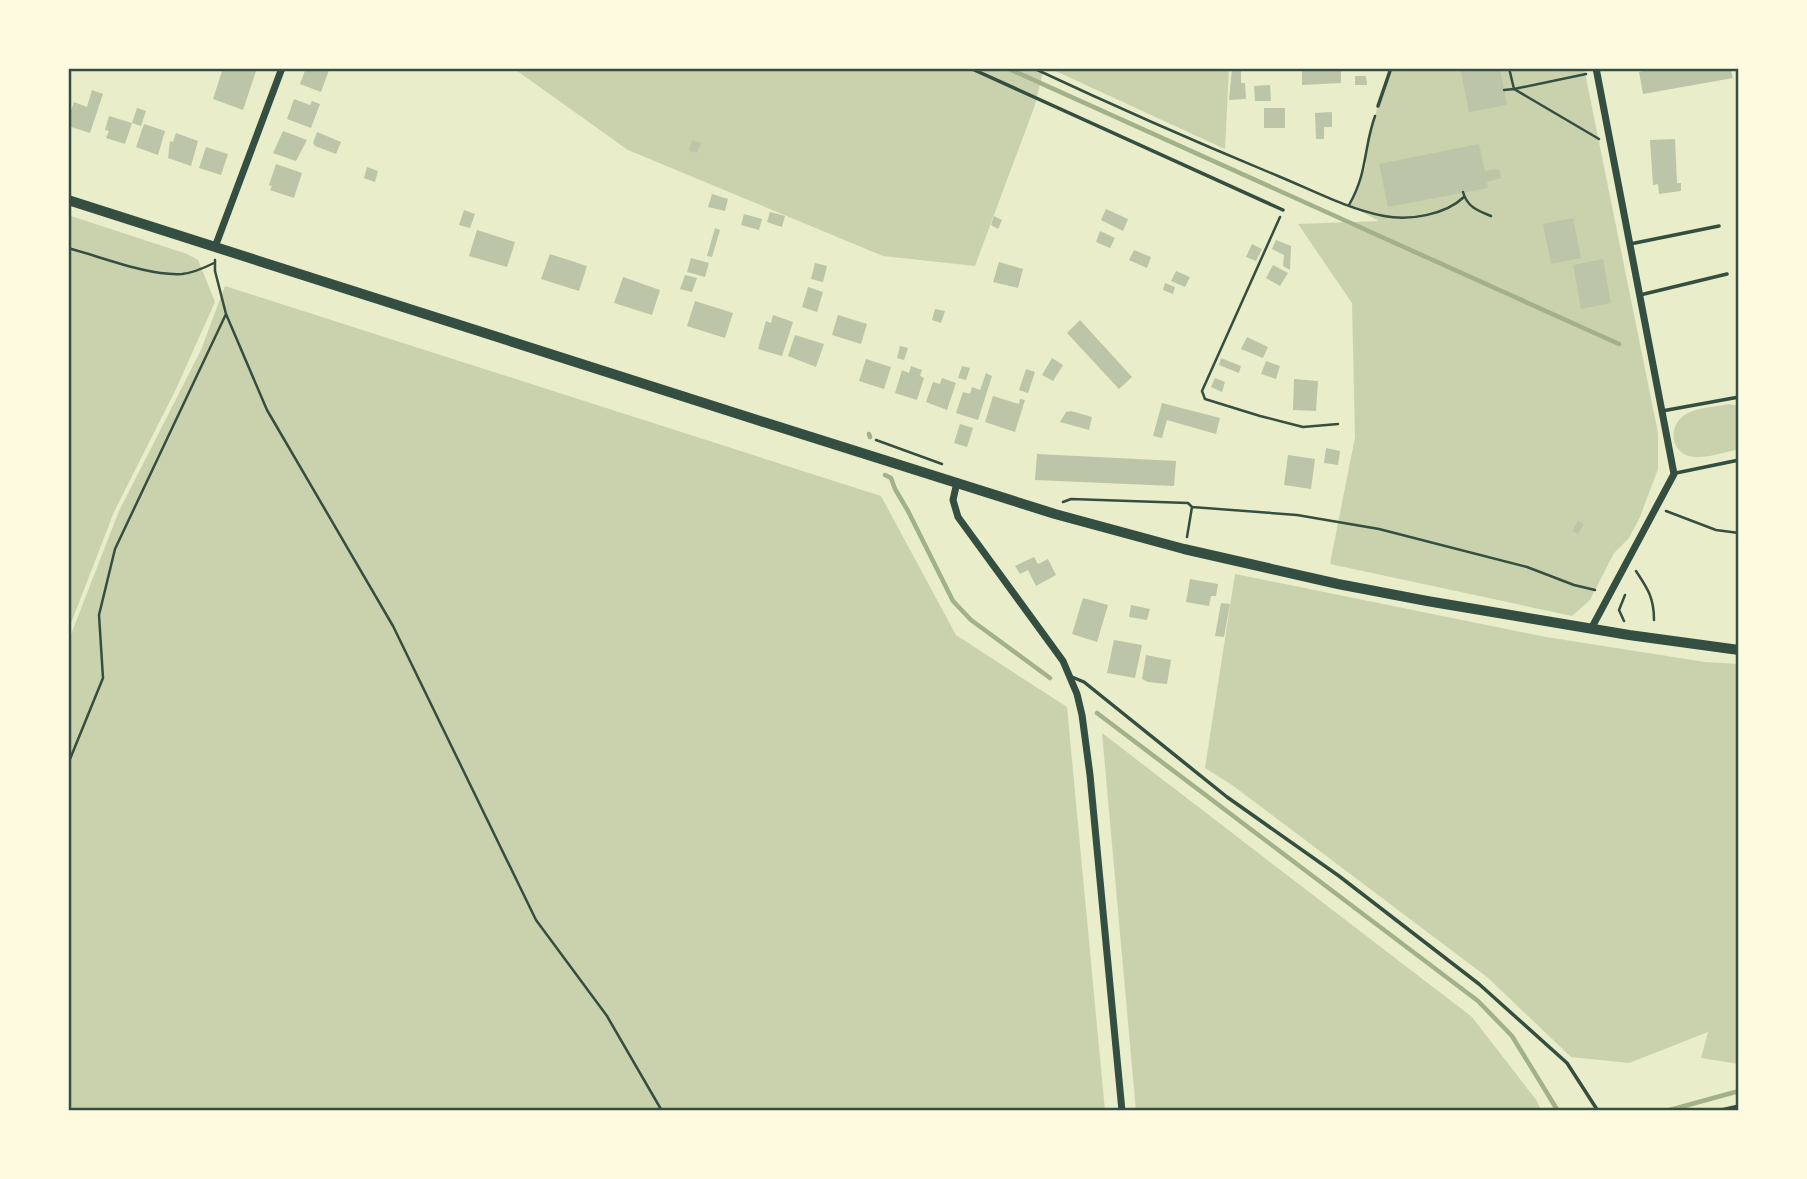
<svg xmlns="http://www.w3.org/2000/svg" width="1807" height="1179" viewBox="0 0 1807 1179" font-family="Jost,sans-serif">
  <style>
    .green { fill: #cad2ad }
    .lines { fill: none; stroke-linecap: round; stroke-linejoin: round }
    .stream { stroke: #a3b18a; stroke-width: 4.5 }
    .building { fill: #bcc5a7 }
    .path { stroke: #344e41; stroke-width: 2.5 }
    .service { stroke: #344e41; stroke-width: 3.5 }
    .minor { stroke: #344e41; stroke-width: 7 }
    .secondary { stroke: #344e41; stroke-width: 10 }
    .neatline { fill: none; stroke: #344e41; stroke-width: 2.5 }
  </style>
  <rect width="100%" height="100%" fill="#e9edc9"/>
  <path class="green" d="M513 68H1044L1035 105 975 266 883 256 628 150Z
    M1049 68H1229L1225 149Z
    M1391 68H1584L1658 433V469L1640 517 1629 538 1614 553 1590 600 1572 616 1330 564 1355 437 1352 303 1298 224 1379 221 1349 205 1359 187 1366 165 1367 139Z
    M68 215 187 254 198 260 215 302 175 391 114 512 68 631Z
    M225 286 881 496 956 635 1067 707 1105 1111H68V642L119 511 201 350Z
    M1729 404 1739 406V449C1725 452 1709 458 1695 457 1671 456 1666 426 1686 414 1698 407 1716 407 1729 404Z
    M1235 574 1546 637 1705 662 1739 664V1064L1701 1058 1708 1032 1629 1063 1571 1057 1487 977 1232 785 1205 768Z
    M1102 733 1472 1017 1537 1101 1541 1111H1136Z"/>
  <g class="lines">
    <path class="stream" d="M1007 68 1619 344
      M869 434 870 437
      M885 475 891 478 895 489 908 511 953 601 971 620 1050 678
      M1097 713 1478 1001 1512 1036 1558 1111
      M1666 1111 1739 1091"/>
  </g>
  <path class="building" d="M223 68H257L243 110 213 99Z
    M306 68 329 70 321 92 300 84Z
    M1232 68H1241V83H1245L1246 99 1229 100Z
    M1302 68H1341V83L1302 85Z
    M1460 68H1500L1507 105 1469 112Z
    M1656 68H1730L1733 78 1643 94 1639 72Z
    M1355 76H1366L1367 85H1355Z
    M1270 85 1271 101H1255L1254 86Z
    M92 90 103 94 90 133 68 126V119L74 102 87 107Z
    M294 99 310 105 312 101 320 104 311 128 287 119Z
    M137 108 146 111 141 126 132 123Z
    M1264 108H1285V128H1264Z
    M1332 112V127H1324V139H1316L1315 113Z
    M109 116 132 123 125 144 106 138 109 131 105 130Z
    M144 124 165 131 158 155 136 147Z
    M283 131 307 140 296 161 273 153Z
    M317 132 341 142 336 154 315 146 313 143Z
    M176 133 198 141 191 166 168 158 170 141 173 142Z
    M1675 139 1677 183H1681V191L1659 194 1658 184 1653 185 1650 140Z
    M692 140 701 143 697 153 689 151Z
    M1479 144 1485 171 1499 169 1501 178 1487 182 1488 188 1388 207 1379 164Z
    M206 147 228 154 221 175 199 168Z
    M276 164 302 173 294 198 270 190 272 186 269 185Z
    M367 167 378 171 375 182 364 178Z
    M712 194 728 199 725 211 708 207Z
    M1106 209 1128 219 1123 231 1101 220Z
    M464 210 475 214 470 228 459 225Z
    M770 212 785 216 782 227 767 222Z
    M744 214 762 219 759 230 741 225Z
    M994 216 1002 220 998 229 991 225Z
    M1573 218 1581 258 1551 264 1543 224Z
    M715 228 720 230 712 257 707 256Z
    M477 230 515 242 507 267 469 256Z
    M1100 231 1115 238 1110 248 1096 242Z
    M1276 240 1291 246 1290 270 1283 266 1284 255 1272 249Z
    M1252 244 1262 249 1256 261 1246 257Z
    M1134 250 1151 257 1147 268 1129 260Z
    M550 254 587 266 579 291 541 279Z
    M691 258 709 263 705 277 687 272Z
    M1603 259 1611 303 1581 309 1573 265Z
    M999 262 1023 269 1018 288 993 282Z
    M815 263 827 266 823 282 811 279Z
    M1273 265 1288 273 1280 286 1266 278Z
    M1176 271 1190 277 1185 287 1171 281Z
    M685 275 697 278 692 292 680 289Z
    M623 277 660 290 652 315 614 303Z
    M1165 283 1175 287 1173 294 1163 290Z
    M808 287 823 292 817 312 802 307Z
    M695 301 733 313 725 338 687 326Z
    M935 309 945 311 941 323 932 320Z
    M773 315 793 322 782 356 758 349 766 321 771 323Z
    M838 315 867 324 861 344 832 335Z
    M1080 320 1132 377 1119 389 1067 333Z
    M795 335 824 344 816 367 788 356Z
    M1247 337 1268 347 1263 358 1241 349Z
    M900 346 908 348 904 360 897 358Z
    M1052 358 1063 365 1053 381 1042 375Z
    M1221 358 1241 366 1239 373 1219 365Z
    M866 359 891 367 884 389 859 381Z
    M1266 361 1280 366 1276 379 1261 374Z
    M911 366 922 370 920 376 924 378 917 400 895 393 902 370 909 373Z
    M962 366 970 368 966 380 958 378Z
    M1026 369 1035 372 1028 393 1019 390Z
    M986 373 992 376 978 420 956 413 963 392 970 394 972 387 980 390Z
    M942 378 956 383 947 410 926 402 933 382 940 384Z
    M1215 378 1225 382 1222 392 1211 387Z
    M1294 379 1318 381 1316 411 1293 410Z
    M993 396 1019 404 1020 399 1025 400 1015 432 985 422Z
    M1162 403 1220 418 1216 434 1167 420 1162 438 1153 436Z
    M1071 411 1092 417 1089 430 1060 422 1066 412Z
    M960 424 973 428 967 447 954 443Z
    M1326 448 1340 451 1338 465 1324 463Z
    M1037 454 1176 461 1174 486 1035 480Z
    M1288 455 1315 459 1311 489 1284 485Z
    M1578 521 1584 524 1578 534 1572 531Z
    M1034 557 1038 564 1048 559 1056 575 1036 586 1028 570 1020 574 1015 566Z
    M1190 579 1218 584 1216 596H1211L1209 606 1186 602Z
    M1083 598 1108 605 1097 642 1072 634Z
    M1221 603 1230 604 1224 637 1215 636Z
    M1131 605 1150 609 1147 620 1129 617Z
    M1114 640 1142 645 1135 678 1107 673Z
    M1146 655 1171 660 1167 684 1148 682 1142 679Z"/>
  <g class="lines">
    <path class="path" d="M1033 68C1114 106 1196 142 1278 176 1312 190 1348 209 1384 216 1409 221 1445 215 1464 197
      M1509 68 1514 89 1586 74
      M1504 90 1514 89 1599 139
      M1463 192C1467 207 1478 211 1491 216
      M1349 205C1368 172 1363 150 1375 116
      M1280 217 1202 391 1205 399 1260 416 1303 427 1338 424
      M68 248C102 257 148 276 182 274 193 273 204 268 214 263
      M226 314 267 410 393 626 536 920 607 1016 662 1111
      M876 440 942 464
      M1063 502 1071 499 1188 503 1192 507 1187 537
      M1192 507 1297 515 1379 529 1527 567 1574 585 1595 590
      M1666 511 1716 530 1739 533
      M1636 571C1648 589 1654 598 1654 620
      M1624 621 1619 610 1625 595
      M68 764 103 678 99 615 115 549 226 314 215 271V260"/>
    <path class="service" d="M970 68 1283 210
      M1378 106 1391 68
      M1630 244 1719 226
      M1640 295 1727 274
      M1662 411 1739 397
      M1676 473 1739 460
      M1072 677 1084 682 1227 797 1339 876 1479 984 1567 1063 1598 1111
      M1717 1111 1739 1106"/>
    <path class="minor" d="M215 247 282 68
      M957 482 953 500 958 517 1063 661 1077 694 1082 715 1090 775 1122 1111
      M1591 629 1674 474 1596 68"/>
    <path class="secondary" d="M68 200 754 419 1055 514 1184 549 1338 584 1427 601 1629 635 1739 650"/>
  </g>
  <rect width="1807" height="1179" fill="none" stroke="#fefae0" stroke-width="140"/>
  <rect x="70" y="70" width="1667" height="1039" class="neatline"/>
</svg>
